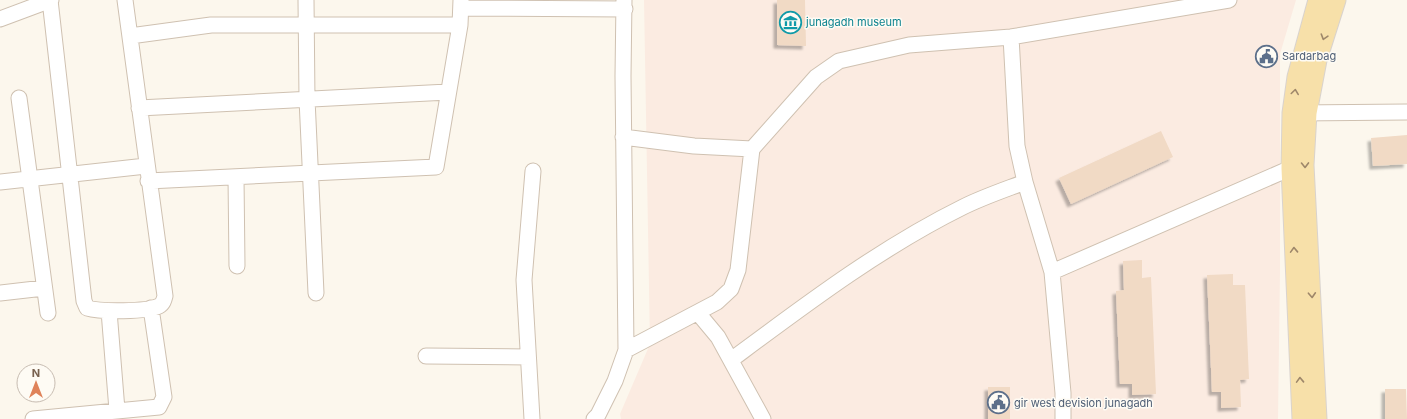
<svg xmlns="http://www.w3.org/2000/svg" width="1407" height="419" viewBox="0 0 1407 419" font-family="Inter,sans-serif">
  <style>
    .commercial { fill: #fbebe1 }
    .building { fill: #f1dac5; filter: url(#shadow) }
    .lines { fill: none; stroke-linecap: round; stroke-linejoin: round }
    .minor-casing { stroke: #cfc1b1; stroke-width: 17 }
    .major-casing { stroke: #d9d3ce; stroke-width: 21 }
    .minor { stroke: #fff; stroke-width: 15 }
    .major { stroke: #f7e0a9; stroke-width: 19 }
    .oneway { stroke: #9e876a }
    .labels { text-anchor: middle; stroke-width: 3; stroke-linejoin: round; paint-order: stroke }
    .culture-label { font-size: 11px; fill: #0d838f; stroke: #fefbf4; text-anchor: start }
    .service-label { font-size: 11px; fill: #4e5e75; stroke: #fefbf4; text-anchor: start }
  </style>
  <defs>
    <filter id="shadow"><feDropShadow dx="-3.5" dy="3.5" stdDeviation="1" flood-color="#0004"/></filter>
  </defs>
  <rect width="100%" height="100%" fill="#fcf7ed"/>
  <path class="commercial" d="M644 0H1296L1280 54V271L1278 419H621L620 414 650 344Z"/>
  <path class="building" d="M777 0H805L806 46 777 45Z
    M1161 131 1173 157 1071 204 1059 178Z
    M1407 135V164L1373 166 1371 138Z
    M1142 260V278L1151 277 1156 394 1132 395V384H1120L1116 291 1124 290 1123 261Z
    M1233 274V285H1245L1249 379 1240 380 1241 407 1221 408V392H1212L1207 275Z
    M988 387H1010V419H988Z
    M1385 389H1406L1407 419H1385Z"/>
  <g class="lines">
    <defs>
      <path id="minor" d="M50 0 84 301 87 308C100 312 147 312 159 306 163 304 164 300 165 296L125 0
        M306 0 307 99 316 293
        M461 8 625 9
        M0 19 51 0
        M130 36 211 25H460
        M1011 37 1017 146 1025 182 1052 272 1063 393V419
        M19 98 48 313
        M139 108 448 92
        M1297 113 1407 112
        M623 137 694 146 752 149 816 77 839 61 909 45 1011 37 1229 0
        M236 177 237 266
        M148 181 436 167 460 25 461 0
        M0 182 146 166
        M1052 272 1291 168
        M0 293 44 288
        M109 311 117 410
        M698 313 718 337 763 419
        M626 350 717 302 731 289 738 270 752 149
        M426 356 528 357
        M731 360C805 305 880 248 963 207 983 197 1004 190 1025 182
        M33 419 159 407 164 397 151 308
        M532 419 524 280 533 171
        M594 419 598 415 615 381 626 350 623 76 624 0"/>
      <path id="major" d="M1302 419 1291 168 1292 113 1297 77 1318 0
        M1317 419 1304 165 1307 113 1317 60 1336 0"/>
    </defs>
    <use href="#minor" class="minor-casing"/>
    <use href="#major" class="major-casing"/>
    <use href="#minor" class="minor"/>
    <use href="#major" class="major"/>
  </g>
  <defs><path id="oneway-chevron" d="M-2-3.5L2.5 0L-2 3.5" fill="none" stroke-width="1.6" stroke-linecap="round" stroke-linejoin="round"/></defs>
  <g class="oneway">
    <use href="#oneway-chevron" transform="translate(1324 37) rotate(107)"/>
    <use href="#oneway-chevron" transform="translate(1295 92) rotate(-82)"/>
    <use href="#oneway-chevron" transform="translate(1305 165) rotate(89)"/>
    <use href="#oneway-chevron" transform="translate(1294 250) rotate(-92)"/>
    <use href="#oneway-chevron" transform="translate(1312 295) rotate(87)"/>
    <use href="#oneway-chevron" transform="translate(1300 380) rotate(-92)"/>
  </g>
  <defs>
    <symbol id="museum-ring" viewBox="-11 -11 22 22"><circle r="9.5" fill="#fefbf4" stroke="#0f9aa8" stroke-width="1.5"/><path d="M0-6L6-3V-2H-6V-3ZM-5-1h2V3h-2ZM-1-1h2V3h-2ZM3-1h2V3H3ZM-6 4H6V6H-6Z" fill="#0f9aa8"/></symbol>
    <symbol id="civic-ring" viewBox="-11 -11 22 22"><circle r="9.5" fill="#fefbf4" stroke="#5c6f8a" stroke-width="1.5"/><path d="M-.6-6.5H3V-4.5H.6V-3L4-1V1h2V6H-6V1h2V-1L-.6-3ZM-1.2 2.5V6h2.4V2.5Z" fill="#5c6f8a"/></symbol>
  </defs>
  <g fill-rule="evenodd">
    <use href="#museum-ring" x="778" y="10" width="25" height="25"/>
    <use href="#civic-ring" x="1254" y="44" width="25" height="25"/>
    <use href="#civic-ring" x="986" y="390" width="25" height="25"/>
  </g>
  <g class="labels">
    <g class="culture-label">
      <text x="806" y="26">junagadh museum</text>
    </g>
    <g class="service-label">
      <text x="1282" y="60">Sardarbag</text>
      <text x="1014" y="407">gir west devision junagadh</text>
    </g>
  </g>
  <g transform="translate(36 383)"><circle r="19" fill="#fefbf4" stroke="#c8bdb2"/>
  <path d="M0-3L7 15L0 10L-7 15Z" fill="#df8259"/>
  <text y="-6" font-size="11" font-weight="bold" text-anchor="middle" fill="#78614f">N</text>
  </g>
</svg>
